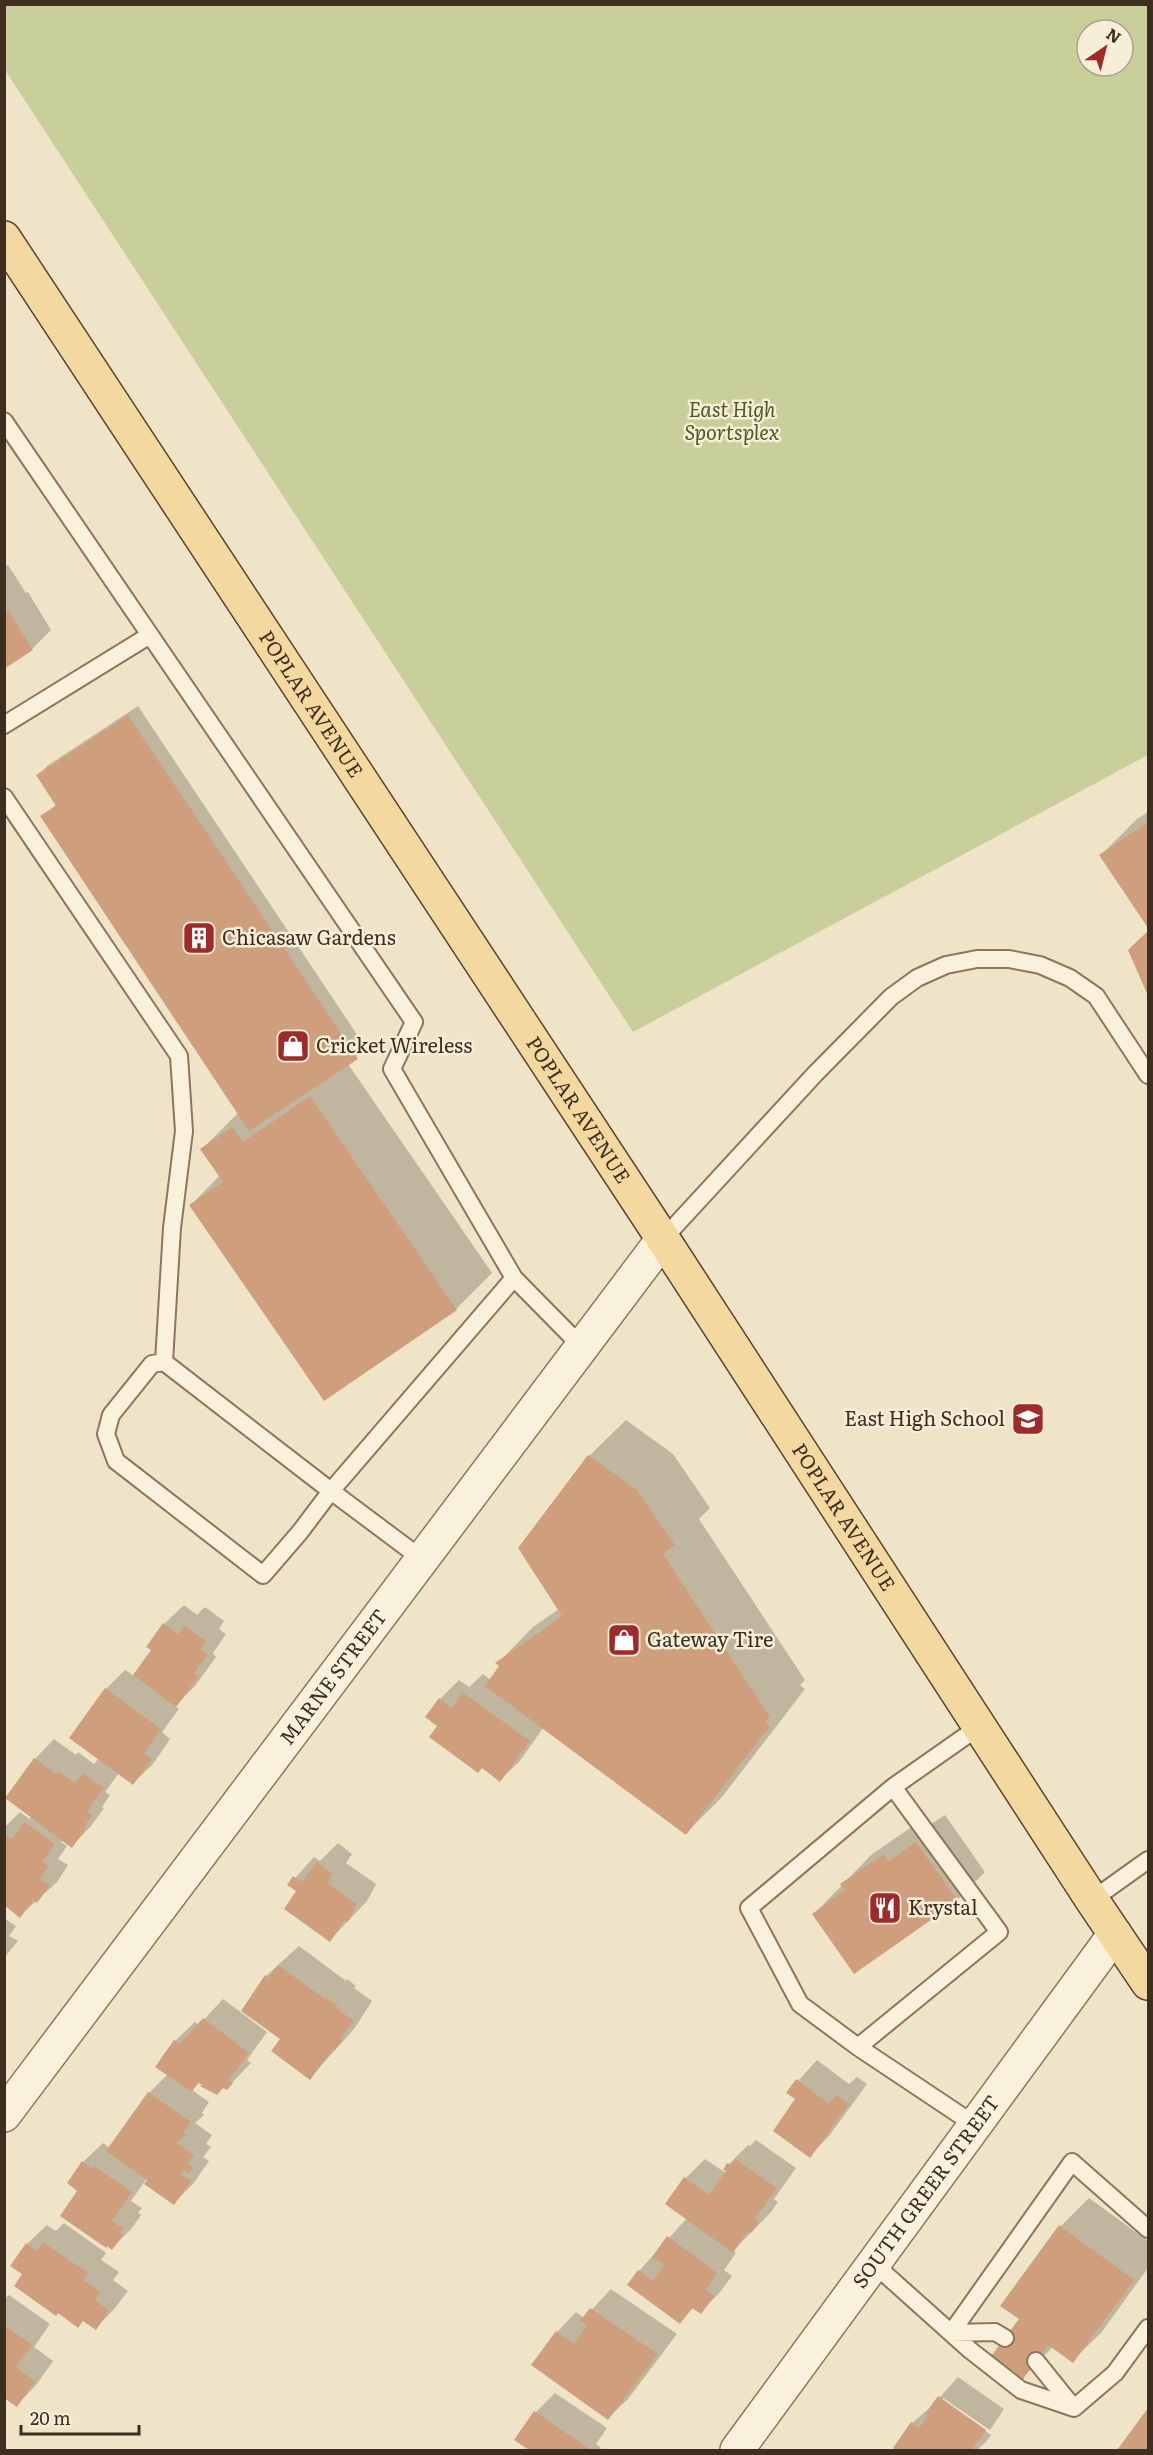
<svg xmlns="http://www.w3.org/2000/svg" width="1153" height="2455" viewBox="0 0 1153 2455" font-family="Literata,serif">
  <style>
    .green { fill: #c9cf9b; fill-rule: evenodd }
    .shadow { fill: #0003 }
    .building { fill: #cf9f7d }
    .lines { fill: none; stroke-linecap: round; stroke-linejoin: round }
    .service-casing { stroke: #8d765c; stroke-width: 20 }
    .minor-casing { stroke: #8d765c; stroke-width: 36 }
    .tertiary-casing { stroke: #8d765c; stroke-width: 36 }
    .primary-casing { stroke: #5b4430; stroke-width: 36 }
    .service { stroke: #faf1dc; stroke-width: 16 }
    .minor { stroke: #faf1dc; stroke-width: 33 }
    .tertiary { stroke: #faf1dc; stroke-width: 33 }
    .primary { stroke: #f3d9a0; stroke-width: 33 }
    .labels { text-anchor: middle; stroke-width: 5; stroke-linejoin: round; paint-order: stroke }
    .park-label { font-size: 20px; font-style: italic; fill: #4d5a26; stroke: #f7eed8 }
    .street-label { font-size: 20px; fill: #3d2e20; stroke: #f7eed8 }
    .poi-label { font-size: 20px; fill: #3d2e20; stroke: #f7eed8; text-anchor: start }
  </style>
  <rect width="100%" height="100%" fill="#f0e4c8"/>
  <path class="green" d="M5 4 1148 5V755L633 1032 5 70ZM1087 30H1123V66H1087Z"/>
  <path class="shadow" d="M8 565 26 593 28 592 51 630 32 649 4 667V567Z
    M138 706 366 1048 348 1064 492 1273 456 1309 191 1205 220 1175 202 1149 239 1112 42 816 57 804 38 776 47 766Z
    M1148 812V925L1101 855 1137 819Z
    M1148 932V993L1130 951Z
    M626 1420 673 1454 710 1508 699 1519 805 1680 800 1685 805 1689 722 1797 686 1833 543 1728 520 1761 500 1780 439 1726 440 1699 459 1680 469 1687 483 1674 491 1680 501 1665 498 1663 533 1627 559 1609 589 1456Z
    M184 1605 197 1615 205 1607 224 1621 219 1629 226 1634 213 1653 216 1657 195 1686 175 1706 179 1709 162 1732 170 1739 153 1764 133 1783 119 1773 105 1792 110 1795 102 1807 104 1808 91 1826 72 1846 63 1839 61 1842 67 1846 58 1859 68 1865 57 1882 20 1916 4 1905V1828L20 1812 29 1819 32 1816 35 1759 54 1739 76 1755 78 1752 94 1764 99 1758 106 1689 125 1670 134 1676 153 1650 164 1624Z
    M945 1815 985 1872 957 1900 814 1914 871 1855 913 1826 918 1833Z
    M338 1843 352 1854 346 1863 376 1884 367 1901 330 1940 298 1891 289 1885 314 1857 320 1861Z
    M4 1918 16 1926 9 1936 18 1941 4 1958Z
    M299 1946 346 1981 347 1979 356 1986 354 1988 372 2001 354 2029 310 2078 282 2039 266 1976Z
    M223 1999 267 2032 247 2060 251 2063 227 2088 200 2082 192 2090 209 2102 202 2113 204 2115 195 2123 212 2135 206 2144 211 2147 203 2157 209 2161 193 2184 174 2203 147 2178 131 2201 142 2208 138 2213 141 2215 132 2228 112 2248 80 2190 83 2162 103 2143 110 2148 149 2093 168 2074 175 2041 195 2022 199 2025Z
    M817 2060 849 2084 857 2077 867 2084 829 2136 810 2156 797 2099 788 2092Z
    M756 2140 796 2168 774 2199 778 2202 771 2212 733 2251 736 2253 724 2270 732 2276 720 2292 701 2312 694 2307 680 2322 639 2271 687 2218 686 2178 705 2159 726 2173 729 2164 748 2145 750 2146Z
    M1089 2198 1148 2241V2268L1101 2333 1072 2361 1053 2347 1023 2377 1021 2319 1002 2305 1061 2226Z
    M64 2223 106 2253 101 2260 119 2272 113 2280 128 2291 115 2308 96 2328 25 2274 27 2244 47 2225 56 2231Z
    M611 2289 677 2334 628 2399 608 2418 557 2332 576 2312 584 2318Z
    M9 2295 50 2324 34 2347 53 2361 36 2385 17 2405 4 2396V2299Z
    M958 2377 1004 2409 990 2430 943 2398V2401L991 2435 986 2442 977 2450H899L895 2448 912 2423 933 2405Z
    M555 2393 607 2428 596 2444 601 2448 599 2450H532L516 2440 536 2412Z
    M1148 2410V2450H1119Z"/>
  <path class="building" d="M4 608 6 611 8 610 33 650 4 669Z
    M128 715 358 1059 249 1131 40 816 56 806 36 775Z
    M1148 822V928L1099 855Z
    M1148 931V996L1128 950Z
    M310 1096 457 1310 324 1401 189 1205 223 1182 200 1149 232 1127 243 1142Z
    M588 1455 637 1490 675 1545 663 1554 770 1717 765 1722 770 1726 686 1835 485 1686 499 1666 495 1663 562 1616 518 1548Z
    M163 1623 178 1634 185 1626 206 1641 201 1649 208 1654 194 1673 198 1677 176 1707 133 1675 151 1650 146 1647Z
    M105 1688 161 1729 144 1753 152 1759 133 1785 69 1738Z
    M462 1692 530 1741 500 1782 482 1768 478 1773 429 1737 437 1726 425 1717 439 1698 452 1708Z
    M34 1758 56 1774 58 1771 75 1783 83 1773 104 1788 87 1812 92 1815 84 1827 86 1828 72 1848 5 1798Z
    M24 1822 55 1844 42 1862 49 1866 40 1879 50 1885 37 1903 33 1900 20 1918 4 1905V1834L12 1839Z
    M916 1842 958 1901 854 1974 812 1914 845 1890 840 1884 884 1854 889 1861Z
    M317 1862 333 1874 327 1883 357 1904 348 1922 345 1920 330 1942 284 1909 296 1891 287 1885 293 1876 302 1882Z
    M278 1965 325 1999 327 1998 338 2006 336 2008 354 2021 340 2039 343 2040 335 2050 333 2049 310 2080 271 2051 280 2039 241 2011 265 1975 268 1978Z
    M203 2018 249 2053 229 2080 233 2083 227 2090 223 2088 217 2095 200 2086 202 2085 198 2082 192 2092 155 2067 174 2040 180 2044Z
    M796 2079 829 2104 836 2095 849 2104 810 2158 773 2131 795 2099 786 2093Z
    M148 2092 191 2122 183 2133 186 2135 177 2143 194 2155 188 2164 193 2167 189 2173 184 2170 181 2174 191 2181 174 2205 144 2184 147 2180 106 2151Z
    M735 2159 777 2188 755 2219 759 2222 751 2233 748 2231 733 2253 665 2204 684 2177 709 2195 726 2171 723 2170 727 2163 731 2165Z
    M82 2161 92 2169 94 2166 132 2192 112 2221 123 2228 120 2233 123 2235 112 2250 107 2246 106 2248 60 2216 77 2191 67 2183Z
    M1059 2225 1134 2280 1073 2363 1048 2345 1023 2379 992 2355 1019 2319 1000 2306Z
    M667 2236 717 2273 706 2290 714 2296 701 2314 692 2308 680 2324 627 2285 638 2270 653 2281 664 2265 652 2257Z
    M43 2242 88 2273 83 2280 100 2292 95 2300 109 2311 96 2330 83 2321 78 2328 58 2313 56 2316 14 2286 22 2274 10 2266 26 2243 37 2251Z
    M590 2308 658 2354 608 2420 531 2365 556 2331 574 2344 587 2325 580 2321Z
    M4 2325 32 2345 16 2367 35 2381 17 2407 4 2398Z
    M938 2396 986 2430 971 2450H896L893 2448 911 2422 919 2428 928 2416 925 2414Z
    M1148 2408V2450H1117Z
    M534 2411 588 2448 587 2450H529L514 2440Z"/>
  <g class="lines">
    <defs>
      <path id="service" d="M4 421 414 1022 392 1069 514 1278 582 1347
        M4 725 150 635
        M4 797 179 1056 184 1131 172 1228 164 1362
        M663 1239 815 1074 891 997 917 978 946 965 977 959H1009L1040 965 1070 978 1096 996 1148 1075
        M164 1362 331 1491 300 1532 263 1575 116 1461 106 1434 111 1415 152 1364Z
        M422 1559 331 1491 514 1278
        M1092 1900 1148 1860
        M858 2047 999 1932 893 1787
        M975 2125 858 2047 800 2004 749 1908 893 1787 980 1726
        M874 2264 970 2350 1021 2390 1074 2408 1115 2373 1148 2328
        M951 2333 1072 2162 1148 2229
        M951 2333 995 2332 1005 2338
        M1036 2361 1073 2407"/>
      <g id="minor">
        <path id="s1" d="M4 2115 663 1239"/>
      </g>
      <g id="tertiary">
        <path id="s2" d="M737 2450 1115 1934"/>
      </g>
      <g id="primary">
        <path id="s3" d="M4 238 663 1239 1092 1900 1148 1983"/>
      </g>
    </defs>
    <use href="#service" class="service-casing"/>
    <use href="#minor" class="minor-casing"/>
    <use href="#tertiary" class="tertiary-casing"/>
    <use href="#primary" class="primary-casing"/>
    <use href="#service" class="service"/>
    <use href="#minor" class="minor"/>
    <use href="#tertiary" class="tertiary"/>
    <use href="#primary" class="primary"/>
  </g>
  <defs>
    <symbol id="building-square" viewBox="-11 -11 22 22"><rect x="-9" y="-9" width="18" height="18" rx="4" fill="#9e2a2b" stroke="#f7eed8"/><path d="M-4-6H4V6H1V3H-1V6H-4ZM-2.5-4.3h1.7v1.8h-1.7ZM.8-4.3h1.7v1.8H.8ZM-2.5-1h1.7V.8h-1.7ZM.8-1h1.7V.8H.8Z" fill="#fff"/></symbol>
    <symbol id="shop-square" viewBox="-11 -11 22 22"><rect x="-9" y="-9" width="18" height="18" rx="4" fill="#9e2a2b" stroke="#f7eed8"/><path d="M-5-2.5h2.3a2.7 3.5 0 0 1 5.4 0H5L5.5 6h-11ZM-1.5-2.5h3a1.5 2.3 0 0 0-3 0Z" fill="#fff"/></symbol>
    <symbol id="school-square" viewBox="-11 -11 22 22"><rect x="-9" y="-9" width="18" height="18" rx="4" fill="#9e2a2b" stroke="#f7eed8"/><path d="M0-5L7-2L0 1L-7-2ZM-4 1L0 2.5L4 1V4Q0 6-4 4Z" fill="#fff"/></symbol>
    <symbol id="restaurant-square" viewBox="-11 -11 22 22"><rect x="-9" y="-9" width="18" height="18" rx="4" fill="#9e2a2b" stroke="#f7eed8"/><path d="M-5-6h1v4h1v-4h1v4h1v-4h1v5L-1.5 .5V6h-2V.5L-5-1ZM5-6V6H3V1.5H1.5Q1.5-4 5-6Z" fill="#fff"/></symbol>
  </defs>
  <g fill-rule="evenodd">
    <use href="#building-square" x="180" y="919" width="38" height="38"/>
    <use href="#shop-square" x="274" y="1027" width="38" height="38"/>
    <use href="#school-square" x="1009" y="1400" width="38" height="38"/>
    <use href="#shop-square" x="605" y="1621" width="38" height="38"/>
    <use href="#restaurant-square" x="866" y="1889" width="38" height="38"/>
  </g>
  <g class="labels">
    <g class="park-label">
      <text x="732" y="417">East High<tspan x="732" dy="23">Sportsplex</tspan></text>
    </g>
    <g class="street-label">
      <text dy="7" stroke="none"><textPath href="#s3" startOffset="558">POPLAR AVENUE</textPath></text>
      <text dy="7" stroke="none"><textPath href="#s3" startOffset="1044">POPLAR AVENUE</textPath></text>
      <text dy="7" stroke="none"><textPath href="#s3" startOffset="1530">POPLAR AVENUE</textPath></text>
      <text dy="7" stroke="none"><textPath href="#s1" startOffset="548">MARNE STREET</textPath></text>
      <text dy="7" stroke="none"><textPath href="#s2" startOffset="320">SOUTH GREER STREET</textPath></text>
    </g>
    <g class="poi-label">
      <text x="222" y="945">Chicasaw Gardens</text>
      <text x="316" y="1053">Cricket Wireless</text>
      <text x="1005" y="1426" text-anchor="end">East High School</text>
      <text x="647" y="1647">Gateway Tire</text>
      <text x="908" y="1915">Krystal</text>
    </g>
  </g>
  <rect width="1153" height="2455" fill="none" stroke="#3d2e20" stroke-width="12"/>
  <g transform="translate(1105 48) rotate(35)"><circle r="28" fill="#f7eed8" stroke="#ada18e" stroke-width="1.5"/>
  <path d="M0-4.5L10 22L0 15L-10 22Z" fill="#9e2a2b"/>
  <text y="-9" font-size="16" font-weight="bold" text-anchor="middle" fill="#3d2e20">N</text>
  </g>
  <path d="M21 2425v9h118v-9" fill="none" stroke="#3d2e20" stroke-width="3"/>
  <text x="30" y="2425" font-size="18" fill="#3d2e20" stroke="#f7eed8" stroke-width="4.5" paint-order="stroke">20 m</text>
</svg>
